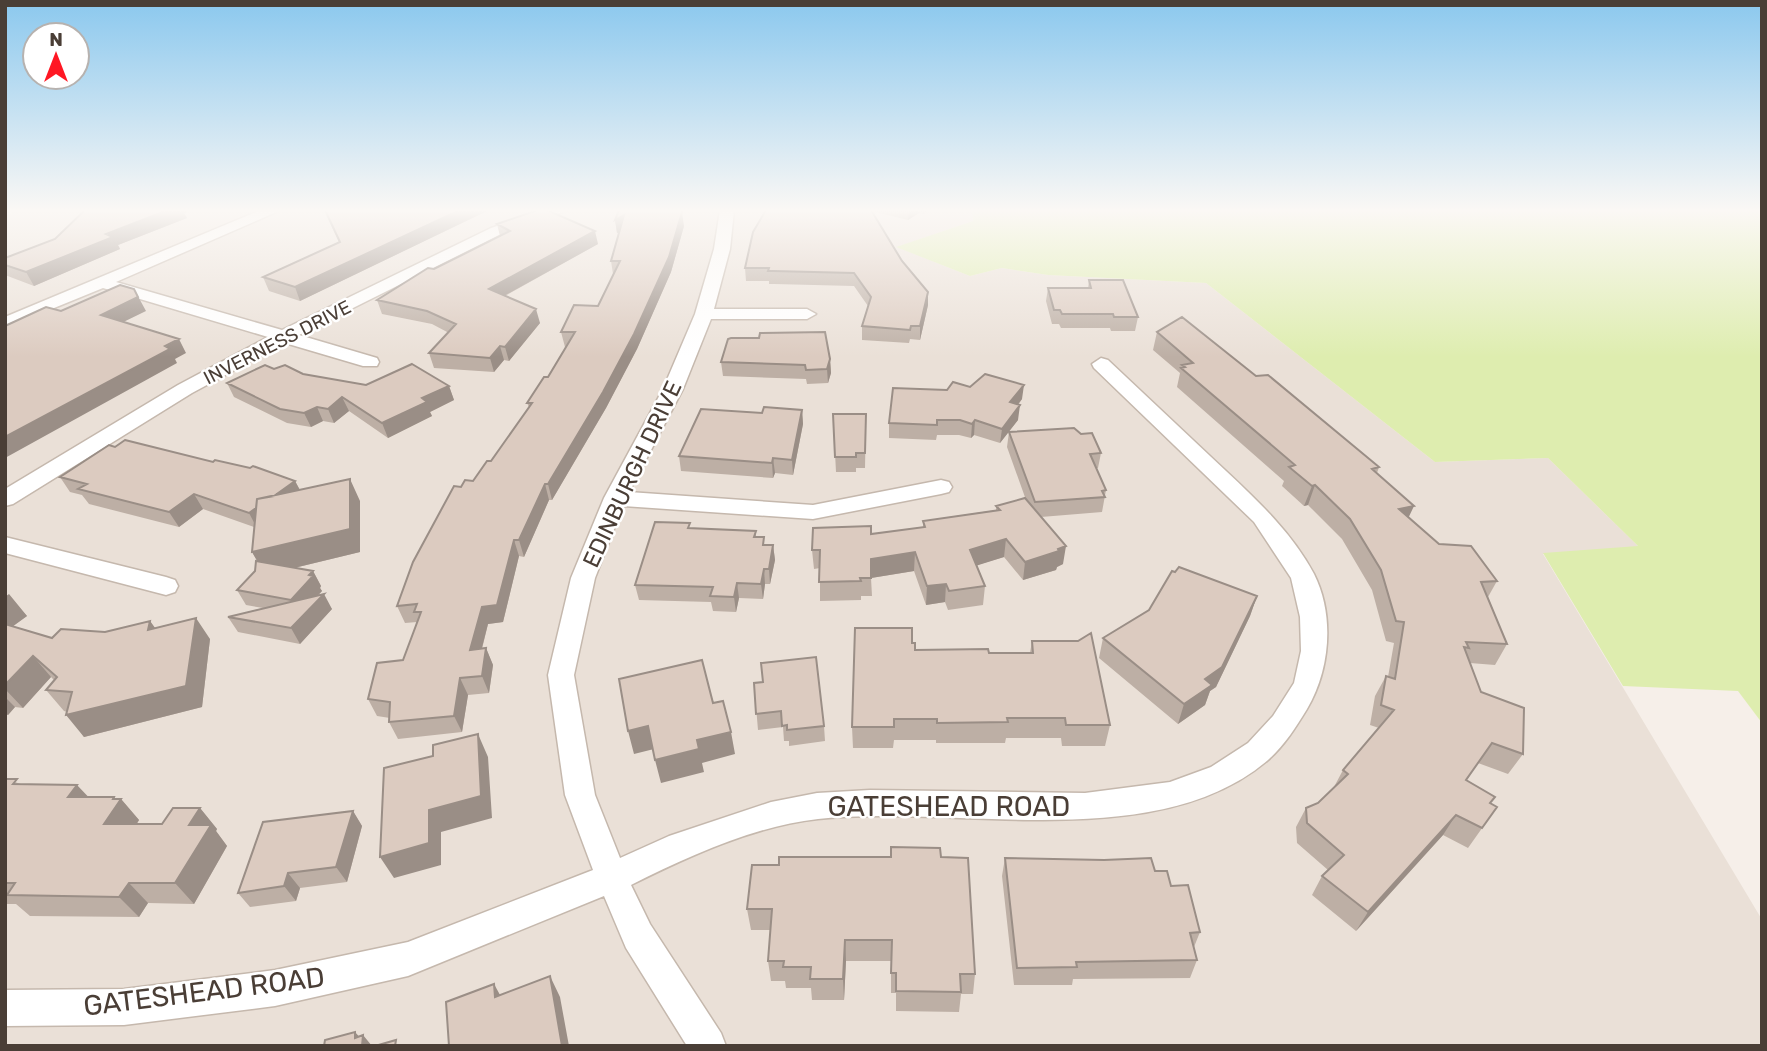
<svg xmlns="http://www.w3.org/2000/svg" width="1767" height="1051" viewBox="0 0 1767 1051" font-family="Rubik,sans-serif">
  <style>
    .residential { fill: #eae0d7 }
    .green { fill: #deedaf }
    .lines { fill: none; stroke-linecap: round; stroke-linejoin: round }
    .street-casing { stroke: #c5b8ad; stroke-width: 3 }
    .street { fill: #fff; fill-rule: evenodd }
    .wall { fill: #bdafa5 }
    .shaded-wall { fill: #9a8e86 }
    .building { fill: #dccbc0; stroke: #9a8e86; stroke-width: 2 }
    .labels { text-anchor: middle; stroke-width: 5; stroke-linejoin: round; paint-order: stroke }
    .far-street-label { font-size: 19px; fill: #4a3e36; stroke: #fff }
    .street-label { font-size: 23px; fill: #4a3e36; stroke: #fff }
    .near-street-label { font-size: 28px; fill: #4a3e36; stroke: #fff }
  </style>
  <rect width="100%" height="100%" fill="#f6efe9"/>
  <path class="residential" d="M19 210H972L973 221 897 247 970 276 1002 268 1048 275 1206 283 1435 462 1548 458 1639 547 1543 554 1761 918 1762 1046H5V216Z"/>
  <path class="green" d="M972 210H1762V723L1738 691 1623 686 1543 553 1638 546 1548 458 1435 462 1206 283 1048 275 1002 268 970 276 896 247 973 221Z"/>
  <g class="lines">
    <defs>
      <path id="street" d="M261 210H281L116 282 282 330 491 228 546 210H568L501 234 299 335 377 358 379 362 377 366H363L285 343 192 393 13 504 5 506V489L178 385 268 337 103 288 5 328V317Z
        M720 210H734L730 249 714 309H807L816 314 807 319H711L683 389 629 492 813 505 941 480 949 482 952 487 949 492 941 494 813 519 623 506 595 578 574 675 595 795 620 858 669 836 771 802 817 793 870 790 1085 793 1170 782 1211 767 1248 743 1273 716 1294 683 1301 651 1300 617 1291 578 1254 522 1094 368 1092 364 1101 358 1108 360C1142 392 1176 424 1210 456 1248 492 1289 527 1314 574 1335 616 1330 670 1307 709 1296 727 1284 746 1268 760 1156 856 955 804 818 819 754 826 689 856 631 885L650 924 721 1033 726 1046H687L626 948 604 896 408 976 275 1006 124 1025 5 1026V990L124 989 275 970 408 942 593 870 565 795 548 675 571 578 604 498 663 389 695 314 714 249Z
        M5 537 166 577 175 580 178 586 175 592 166 595 5 553Z"/>
    </defs>
    <use href="#street" class="street-casing"/>
    <use href="#street" class="street"/>
  </g>
  <path class="wall" d="M85 210H186L187 212 184 213 187 218 118 245 120 249 34 286 5 275V258L55 239Z
    M324 210H489L300 301 269 291 263 277 339 242Z
    M766 210H930L924 214 919 213 908 220 871 211 928 305 920 340 910 339 909 343 862 340V326L868 306 854 286 774 284H769V281H746L745 268Z
    M615 220 684 226 671 272 637 349 606 408 552 500H549L524 557 519 556 503 622 488 624 482 649 486 648 493 665 489 693 468 695 462 732 398 739 389 722 390 718 377 716 368 699 403 660 417 622 405 623 397 606 461 487 473 481 491 461 529 407 527 403 548 377 566 347H565L561 332 598 306 613 274 611 261 619 233H617Z
    M497 224 598 244 505 296 540 323 509 361 504 360 494 372 434 368 429 353 449 333 432 324 382 314 377 300 434 269 500 236Z
    M1089 280 1138 317 1135 331H1111L1110 328H1061L1059 324H1052L1046 301 1048 288H1088Z
    M1157 332 1256 376 1379 467 1377 473 1408 517 1439 544 1497 581 1488 597 1507 644 1495 665 1470 663 1481 692 1523 754 1508 774 1478 763 1467 780 1490 804 1497 807 1468 848 1443 835 1356 931 1312 895 1322 876 1328 870 1297 843 1296 827 1306 808 1318 803 1334 787 1343 770 1379 728 1370 725 1375 696 1386 676 1388 677 1394 643 1386 641 1372 590 1342 539 1308 505 1304 506 1282 486 1284 481 1177 387 1180 373 1153 350Z
    M830 359 831 373 828 383 807 384 806 379 723 376 721 362Z
    M274 369 366 385 449 386 454 400 430 412 432 416 388 438 349 411 334 423 323 421 311 427 287 423 234 397 227 383Z
    M970 387 1022 399 1018 405V420L1000 443 974 435 971 438 959 435H937L936 440 889 438V423L947 390Z
    M802 410 803 424 793 475 775 473 773 478 681 471 679 456 762 413Z
    M833 414H866L865 468H856V472H836Z
    M1009 432 1101 453 1098 468H1096L1106 490 1102 512 1041 517 1063 564 1057 567 1056 570 1023 580 1004 557 977 565 985 586 983 605 948 610 945 602 926 605 914 571 871 578 872 596H861V600L820 601V568L814 569 812 550 871 534 923 527V521L996 510V506L1026 500 1007 447Z
    M213 462 295 481 300 490 360 501V552L294 568 313 571 321 586 320 588 322 591 318 595 332 609 300 644 238 632 228 617 263 608 246 605 237 590 255 571 258 562 252 552 254 527 203 509 179 527 89 504 82 495 70 492 60 477Z
    M690 528 756 531V537L765 545H773L775 560 770 584H765L763 599 739 598 736 612 713 611 711 602 639 600 635 585Z
    M5 593 27 616 13 626 52 638 105 632 150 621 155 628 210 639 202 707 84 737 67 712 64 711 46 690 54 680 51 677 23 708 15 707 8 715H5Z
    M1257 596 1250 616 1216 687 1210 691 1205 705 1178 724 1099 658 1103 638Z
    M1032 641 1110 725 1105 746H1062L1061 738H1006L1005 743H936V740H894L893 748H853L852 727 912 643 915 650 989 653H1030Z
    M754 683 824 726 825 741 789 746V741H784L783 727 758 730Z
    M5 779 21 784 88 797 121 799 139 820 137 824H162L200 808 217 829 216 831 227 846 194 904 148 903 139 917 30 916 16 904H5Z
    M353 811 362 826 347 882 300 888 296 901 250 907 238 893Z
    M941 857 975 974 973 994H961L959 1012 896 1011V993H891V961H846L844 1000H812L811 988H786L785 981H771L768 961 771 930H751L747 909 779 865Z
    M1005 858 1155 871 1171 886 1200 932 1194 947 1197 960 1190 978 1073 979 1072 985H1014L1002 876Z"/>
  <path class="shaded-wall" d="M168 210H186L187 212 184 213 187 218 118 245 120 249 34 286 26 272 106 234Z
    M460 210H489L300 301 295 287Z
    M909 210H919V213L908 220Z
    M682 212 684 226 671 272 637 349 606 408 552 500 548 484Z
    M624 215 626 228 617 233 615 220Z
    M595 231 598 244 493 302 489 289Z
    M134 289 146 311 109 329 101 315Z
    M928 292V305L920 340V326Z
    M536 309 540 323 509 361 505 347Z
    M179 339 186 353 175 359 177 363 5 458V437Z
    M500 346 504 360 494 372 490 358Z
    M830 359 831 373 828 383 827 369Z
    M1024 385 1022 399 1008 417 1010 402Z
    M449 386 454 400 430 412 432 416 388 438 382 423 422 398Z
    M342 397 349 411 334 423 328 409Z
    M1020 405 1018 420 1000 443 1002 429Z
    M317 407 323 421 311 427 304 413Z
    M802 410 803 424 793 475 792 460Z
    M975 420 974 435 971 438 972 424Z
    M773 458 775 473 773 478 772 463Z
    M350 479 360 501V552L265 575 252 552Z
    M295 481 303 496 257 528 249 513Z
    M545 484 549 500 524 557 519 540Z
    M1315 485 1308 505 1304 506 1312 486Z
    M194 494 203 509 179 527 169 512Z
    M1414 506 1405 525 1399 509Z
    M1006 539 1004 557 969 568 970 550Z
    M514 540 519 556 503 622 488 624 477 667 470 650 482 607Z
    M773 545 775 560 770 584 769 569Z
    M1066 546 1063 564 1057 567 1056 570 1023 580 1025 562Z
    M915 552 914 571 871 578V559Z
    M764 569 765 584 763 599 761 584Z
    M313 571 321 586 320 588 322 591 300 615 291 600 309 575Z
    M737 583 739 598 736 612 734 597Z
    M946 584 945 602 926 605 927 586Z
    M9 594 27 616 5 632V597Z
    M324 594 332 609 300 644 291 628Z
    M1257 596 1250 616 1216 687 1210 691 1205 705 1178 724 1184 704 1205 679Z
    M196 618 210 639 202 707 84 737 66 715Z
    M150 621 165 642 148 630Z
    M486 648 493 665 489 693 482 676Z
    M33 656 51 677 23 708 5 689V685Z
    M460 678 468 695 462 732 454 716Z
    M5 697 15 707 8 715 5 712Z
    M648 726 654 749 634 754 628 731Z
    M731 732 735 754 702 763 704 772 661 783 655 760 697 740Z
    M478 734 488 757 492 818 441 832V865L394 878 380 857 429 810Z
    M77 785 97 806 68 797Z
    M114 797 119 802 121 799 139 820 123 844 104 824Z
    M200 808 217 829 216 831 227 846 194 904 175 883 189 825Z
    M353 811 362 826 347 882 336 867Z
    M1456 815 1443 835 1356 931 1368 912Z
    M288 873 300 888 296 901 284 886Z
    M129 883 148 903 139 917 119 897Z
    M845 940 846 961 844 1000 843 979Z
    M550 976 560 997 569 1046H562Z
    M494 984 505 1004 495 997Z
    M355 1032 363 1041V1035L372 1046H362L355 1038Z"/>
  <path class="building" d="M85 210H168L106 234 113 237 26 272 5 265V258L55 239Z
    M325 210H460L295 287 263 277 340 242Z
    M538 210H547L595 231 489 289 536 309 505 347 500 346 490 358 429 353 456 324 427 311 377 300 428 268 434 269 510 231 497 224Z
    M619 210H682V212L669 257 634 334 603 392 548 484H545L519 540H514L497 605 482 607 470 650 486 648 482 676 460 678 454 716 389 722 390 702 368 699 377 663 403 660 421 612H414L417 604 397 606 413 562 454 486 461 487 465 480 473 481 487 461H491L532 403H527L544 377H548L575 332H561L574 305 598 306 620 261H611L624 215 615 220Z
    M766 210H871L902 261 928 292 920 326H911L910 330 862 326 871 297 854 273 773 271H768L769 268H745L753 232Z
    M1089 280H1123L1138 317H1114L1113 314H1062L1060 310H1054L1048 288H1091Z
    M120 285 134 289 138 297 101 315 179 339 165 346 170 349 5 437V326L46 307 61 311Z
    M1182 317 1256 376 1268 375 1379 467 1372 469 1414 506 1399 509 1439 544 1471 546 1497 581 1481 582 1507 644 1466 642 1469 648 1464 647 1481 692 1524 708 1523 754 1492 743 1466 780 1495 797 1490 803 1497 807 1482 828 1456 815 1368 912 1322 876 1344 855 1307 823 1306 808 1318 803 1348 774 1343 770 1394 710 1381 705 1386 676 1395 679 1404 622 1396 621 1381 570 1350 519 1315 485 1312 486 1289 467 1295 465 1181 368 1185 367 1182 365 1193 363 1157 332Z
    M825 332 830 359 827 369 806 370 805 365 721 362 728 339 731 338H759L760 333Z
    M412 364 449 386 422 398 427 402 382 423 342 397 328 409 317 407 304 413 280 409 227 383 265 365 274 369 285 365 303 374 366 385Z
    M985 374 1024 385 1010 402 1020 405 1002 429 975 420 972 424 960 420H937V425L889 423 893 388 947 390 953 382 970 387Z
    M764 407 802 410 792 460 773 458 772 463 679 456 701 409 762 413Z
    M833 414H866L865 453H856V457H835Z
    M1074 428 1081 434 1092 433 1101 453 1090 454 1106 490 1102 491 1105 497 1035 502 1009 432Z
    M125 440 213 462 215 460 250 468 253 466 295 481 274 496 257 499 256 508 249 513 194 494 169 512 78 489 87 484 60 477 109 445 115 447Z
    M350 479V529L252 552 257 499Z
    M1025 498 1066 546 1058 549 1059 551 1025 562 1006 539 970 550 985 586 949 591 946 584 927 586 915 552 871 559V578H860L861 581 819 582 820 550H812L813 528 871 526V534L925 527 923 521 1000 510 996 506Z
    M655 522 690 523 688 528 756 531 754 537H764L763 545H773L769 569H764L761 584 737 583 734 597 710 596 713 587 635 585Z
    M256 561 313 571 309 575 313 576 291 600 237 590 255 571Z
    M1179 567 1257 596 1222 667 1205 679 1212 685 1184 704 1103 638 1149 610 1172 571 1175 572Z
    M324 594 291 628 228 617Z
    M196 618 186 686 66 715 72 692 46 690 57 677 33 656 5 685V624L52 638 61 629 105 632 150 621 148 630Z
    M855 628H912V643H915V650L988 649 989 653H1033L1032 641H1078L1091 633 1110 725H1066L1065 718H1007L1008 722 937 723V719H894V727H852Z
    M816 657 824 726 787 730V725L782 726 781 711 756 714 754 683 763 682 761 663Z
    M702 660 713 703 723 701 731 732 697 740 699 749 655 760 648 726 628 731 619 679Z
    M478 734 481 796 429 810V843L380 857 384 768 433 756V745Z
    M5 779H17L13 784 77 785 68 797H114L113 799H121L104 824H162L173 808H200L189 825H211L175 883H129L119 897 7 895 15 883H5Z
    M353 811 336 867 288 873 284 886 238 893 263 822Z
    M891 847 940 848 941 857 968 858 975 974H960L961 992 896 991V973H891L892 940H845L843 979H810L811 967H783L784 961H768L772 909H747L752 865H779V857H891Z
    M1005 858 1104 860 1151 858 1155 871H1167L1171 886 1188 885 1200 932 1190 933 1197 960 1076 962 1077 967 1017 968Z
    M550 976 562 1046H449L446 1002 494 984 495 997Z
    M355 1032V1038L363 1035 362 1046H324L325 1040Z
    M396 1040 395 1046H375Z"/>
  <linearGradient id="sky" x2="0" y2="1"><stop stop-color="#8bc8ee"/><stop offset="0.59" stop-color="#fbf8f5"/><stop offset="1" stop-color="#fbf8f5" stop-opacity="0"/></linearGradient>
  <rect width="1767" height="357" fill="url(#sky)"/>
  <g class="labels">
    <g class="far-street-label">
      <text transform="translate(277 342) rotate(-27)" y="7">INVERNESS DRIVE</text>
    </g>
    <g class="street-label">
      <text transform="translate(632 474) rotate(-65)" y="8">EDINBURGH DRIVE</text>
    </g>
    <g class="near-street-label">
      <text x="949" y="816">GATESHEAD ROAD</text>
      <text transform="translate(204 991) rotate(-7)" y="10">GATESHEAD ROAD</text>
    </g>
  </g>
  <rect width="1767" height="1051" fill="none" stroke="#4a3e36" stroke-width="14"/>
  <g transform="translate(56 56)"><circle r="33" fill="#ffffff" stroke="#b7b2af" stroke-width="2"/>
  <path d="M0-5L12 26L0 18L-12 26Z" fill="#ff1723"/>
  <text y="-10" font-size="19" font-weight="bold" text-anchor="middle" fill="#4a3e36">N</text>
  </g>
</svg>
